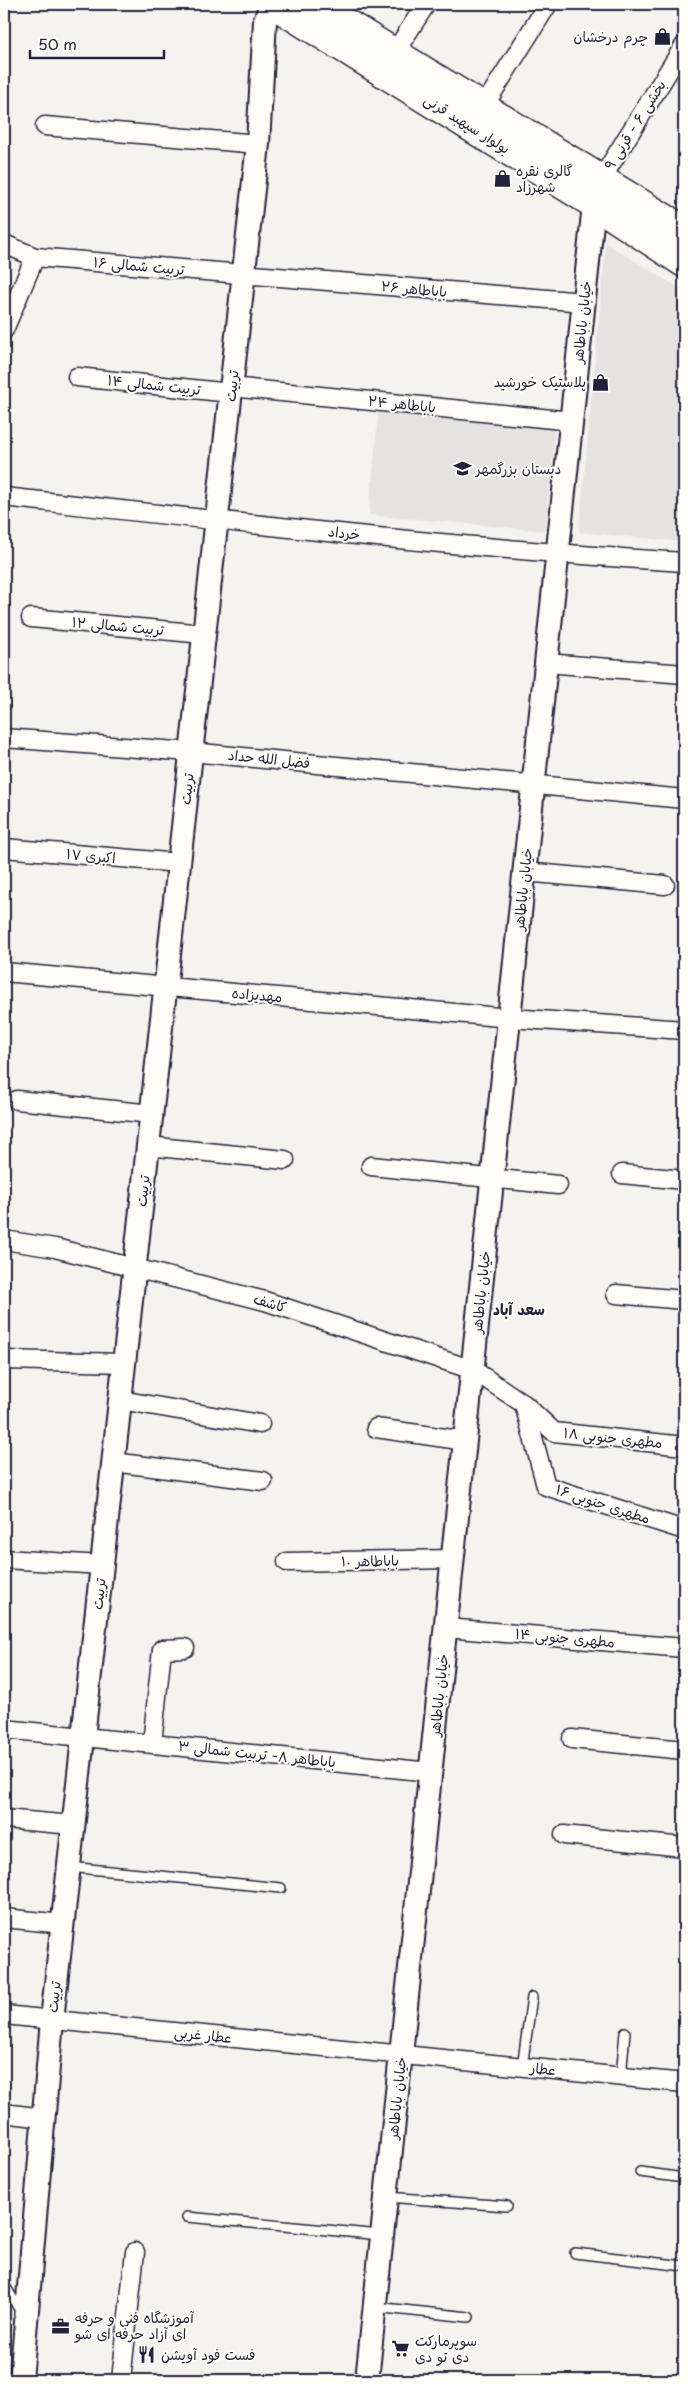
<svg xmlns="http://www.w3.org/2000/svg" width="688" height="2384" viewBox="0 0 688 2384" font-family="'Playpen Sans','Playpen Sans Arabic',sans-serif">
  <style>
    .built { fill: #e4e3e2 }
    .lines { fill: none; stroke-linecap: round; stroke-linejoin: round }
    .service-casing { stroke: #22223b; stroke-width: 12 }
    .minor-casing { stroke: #22223b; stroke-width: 21 }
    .tertiary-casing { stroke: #22223b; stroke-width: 26 }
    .primary-casing { stroke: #22223b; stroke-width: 31 }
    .service { stroke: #fdfcf7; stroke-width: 9 }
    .minor { stroke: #fdfcf7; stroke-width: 18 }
    .tertiary { stroke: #fdfcf7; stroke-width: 22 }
    .primary { stroke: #fdfcf7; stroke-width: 28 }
    .labels { text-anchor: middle; stroke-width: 4; stroke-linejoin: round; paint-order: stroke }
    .poi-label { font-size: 14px; fill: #22223b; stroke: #fdfcf7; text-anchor: start }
    .street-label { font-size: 14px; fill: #22223b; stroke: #fdfcf7 }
    .neighbourhood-label { font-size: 15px; font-weight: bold; fill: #22223b; stroke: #fdfcf7 }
  </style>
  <rect width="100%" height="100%" fill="#f4f3ef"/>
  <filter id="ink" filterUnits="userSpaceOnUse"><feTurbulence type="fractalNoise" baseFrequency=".02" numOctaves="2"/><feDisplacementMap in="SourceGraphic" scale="10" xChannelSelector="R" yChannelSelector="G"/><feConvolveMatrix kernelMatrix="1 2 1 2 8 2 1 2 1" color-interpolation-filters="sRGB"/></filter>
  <g filter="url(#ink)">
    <path class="built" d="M606 243 684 291V542L579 532Z
      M379 407 556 424 545 531 369 515Z"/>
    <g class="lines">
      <defs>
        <path id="service" d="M69 1867 281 1888
          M522 2067 532 1997
          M621 2077 625 2032
          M640 2172 684 2178
          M387 2197 507 2206
          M187 2217 381 2235
          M575 2253 684 2266
          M4 2288 7 2289 19 2309V2315
          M375 2307 469 2317"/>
        <path id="minor" d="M395 52 426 4
          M484 106 548 4
          M45 126 258 144
          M602 178 684 46
          M4 244 35 257 584 302
          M4 330 35 257
          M77 377 231 393
          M231 387 572 421
          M4 497C230 522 457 548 684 562
          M31 618 204 634
          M546 663 684 674
          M4 738 191 752 684 799
          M4 848 179 863
          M525 872 665 885
          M4 972 510 1018 684 1030
          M17 1100 152 1114
          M148 1146 285 1160
          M371 1166 558 1185
          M622 1174 684 1180
          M4 1240 55 1248 265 1301 473 1370 524 1404 554 1432 684 1446
          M616 1294 684 1300
          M4 1360 124 1363
          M120 1400 260 1424
          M524 1404 546 1486 684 1530
          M376 1428 466 1441
          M113 1462 263 1481
          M4 1559 102 1565
          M287 1562 453 1559
          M446 1628 684 1648
          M4 1729 431 1772
          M572 1739 684 1750
          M152 1744 162 1649 185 1648
          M4 1819 73 1825
          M564 1835 684 1847
          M4 1918 63 1924
          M4 2015 684 2083
          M4 2113 43 2118
          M121 2380 135 2252"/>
        <path id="tertiary" d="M21 2380 52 2020 258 144 265 21 271 4
          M367 2380 594 204"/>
        <path id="primary" d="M273 4 594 204 684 263
          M315 4 684 230"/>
      </defs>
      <use href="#service" class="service-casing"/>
      <use href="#minor" class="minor-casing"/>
      <use href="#tertiary" class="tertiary-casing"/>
      <use href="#primary" class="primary-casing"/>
      <use href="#service" class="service"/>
      <use href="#minor" class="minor"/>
      <use href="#tertiary" class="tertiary"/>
      <use href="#primary" class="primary"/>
    </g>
  </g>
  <defs>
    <symbol id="shop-bare" viewBox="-9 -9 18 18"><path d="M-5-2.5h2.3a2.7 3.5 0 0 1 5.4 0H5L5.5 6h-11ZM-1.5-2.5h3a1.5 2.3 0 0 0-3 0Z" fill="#22223b" stroke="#fdfcf7" stroke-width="2.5" paint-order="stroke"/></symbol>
    <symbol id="school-bare" viewBox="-9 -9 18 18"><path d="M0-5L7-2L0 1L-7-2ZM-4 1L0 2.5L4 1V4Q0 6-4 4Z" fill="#22223b" stroke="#fdfcf7" stroke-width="2.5" paint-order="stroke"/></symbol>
    <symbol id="office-bare" viewBox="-9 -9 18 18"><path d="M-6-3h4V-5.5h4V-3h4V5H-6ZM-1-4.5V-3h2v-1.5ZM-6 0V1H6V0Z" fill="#22223b" stroke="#fdfcf7" stroke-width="2.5" paint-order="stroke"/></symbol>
    <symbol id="supermarket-bare" viewBox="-9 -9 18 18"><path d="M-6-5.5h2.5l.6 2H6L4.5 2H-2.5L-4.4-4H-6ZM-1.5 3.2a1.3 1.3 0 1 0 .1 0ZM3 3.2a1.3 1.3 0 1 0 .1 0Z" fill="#22223b" stroke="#fdfcf7" stroke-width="2.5" paint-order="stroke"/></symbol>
    <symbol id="restaurant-bare" viewBox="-9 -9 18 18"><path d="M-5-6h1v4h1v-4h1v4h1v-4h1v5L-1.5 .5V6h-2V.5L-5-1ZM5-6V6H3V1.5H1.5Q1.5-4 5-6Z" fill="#22223b" stroke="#fdfcf7" stroke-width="2.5" paint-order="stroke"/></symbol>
  </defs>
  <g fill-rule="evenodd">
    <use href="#shop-bare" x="650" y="24" width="25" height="25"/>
    <use href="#shop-bare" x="490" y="166" width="25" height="25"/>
    <use href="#shop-bare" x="588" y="370" width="25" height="25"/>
    <use href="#school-bare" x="450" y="456" width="25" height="25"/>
    <use href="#office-bare" x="48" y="2314" width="25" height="25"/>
    <use href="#supermarket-bare" x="388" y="2336" width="25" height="25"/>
    <use href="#restaurant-bare" x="134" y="2342" width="25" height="25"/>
  </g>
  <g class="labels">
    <g class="poi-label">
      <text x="648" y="42" text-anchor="end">چرم درخشان</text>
      <text x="516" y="176">گالری نقره<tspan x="516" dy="16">شهرزاد</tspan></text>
      <text x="586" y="387" text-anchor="end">پلاستیک خورشید</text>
      <text x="476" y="474">دبستان بزرگمهر</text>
      <text x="75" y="2323">آموزشگاه فنی و حرفه<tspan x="75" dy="16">ای آزاد حرفه ای شو</tspan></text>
      <text x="415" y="2346">سوپرمارکت<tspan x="415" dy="16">دی تو دی</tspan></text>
      <text x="161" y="2360">فست فود آویشن</text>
    </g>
    <g class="street-label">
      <text transform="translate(467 124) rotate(32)" y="5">بولوار سپهبد قرنی</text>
      <text transform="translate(635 125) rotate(-58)" y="5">بخشی ۶ - قرنی ۹</text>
      <text transform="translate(139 266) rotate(5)" y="5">تربیت شمالی ۱۶</text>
      <text transform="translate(414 289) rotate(5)" y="5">باباطاهر ۲۶</text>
      <text transform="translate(582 322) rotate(-84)" y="5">خیابان باباطاهر</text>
      <text transform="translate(154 385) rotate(6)" y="5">تربیت شمالی ۱۴</text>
      <text transform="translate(232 386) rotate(-84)" y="5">تربیت</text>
      <text transform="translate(402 404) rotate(6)" y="5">باباطاهر ۲۴</text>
      <text transform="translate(344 533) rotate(6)" y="5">خرداد</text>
      <text transform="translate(118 626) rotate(5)" y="5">تربیت شمالی ۱۲</text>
      <text transform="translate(269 759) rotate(6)" y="5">فضل الله حداد</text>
      <text transform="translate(187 789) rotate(-84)" y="5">تربیت</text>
      <text transform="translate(91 856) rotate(5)" y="5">اکبری ۱۷</text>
      <text transform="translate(523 889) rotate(-84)" y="5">خیابان باباطاهر</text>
      <text transform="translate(257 995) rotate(5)" y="5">مهدیزاده</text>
      <text transform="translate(143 1191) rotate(-84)" y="5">تربیت</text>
      <text transform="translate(481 1292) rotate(-84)" y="5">خیابان باباطاهر</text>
      <text transform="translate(270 1303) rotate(17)" y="5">کاشف</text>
      <text transform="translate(613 1438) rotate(6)" y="5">مطهری جنوبی ۱۸</text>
      <text transform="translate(603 1504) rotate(18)" y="5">مطهری جنوبی ۱۶</text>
      <text transform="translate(370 1561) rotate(-1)" y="5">باباطاهر ۱۰</text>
      <text transform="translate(99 1594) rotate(-84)" y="5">تربیت</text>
      <text transform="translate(565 1638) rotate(5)" y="5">مطهری جنوبی ۱۴</text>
      <text transform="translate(439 1695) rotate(-84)" y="5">خیابان باباطاهر</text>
      <text transform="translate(257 1754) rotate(6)" y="5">باباطاهر ۸- تربیت شمالی ۳</text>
      <text transform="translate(54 1997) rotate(-84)" y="5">تربیت</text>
      <text transform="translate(203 2035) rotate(6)" y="5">عطار غربی</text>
      <text transform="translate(543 2069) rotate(6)" y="5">عطار</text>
      <text transform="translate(397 2098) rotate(-84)" y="5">خیابان باباطاهر</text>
    </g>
    <g class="neighbourhood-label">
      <text x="519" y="1315">سعد آباد</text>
    </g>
  </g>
  <rect width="688" height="2384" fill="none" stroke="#fdfcf7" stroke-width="20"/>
  <rect x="10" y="10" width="668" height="2364" fill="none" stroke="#22223b" stroke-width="2" filter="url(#ink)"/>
  <path d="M30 50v8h134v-8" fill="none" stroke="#22223b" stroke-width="2.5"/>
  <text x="38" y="50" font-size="15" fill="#22223b" stroke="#fdfcf7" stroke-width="4" paint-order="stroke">50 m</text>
</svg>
